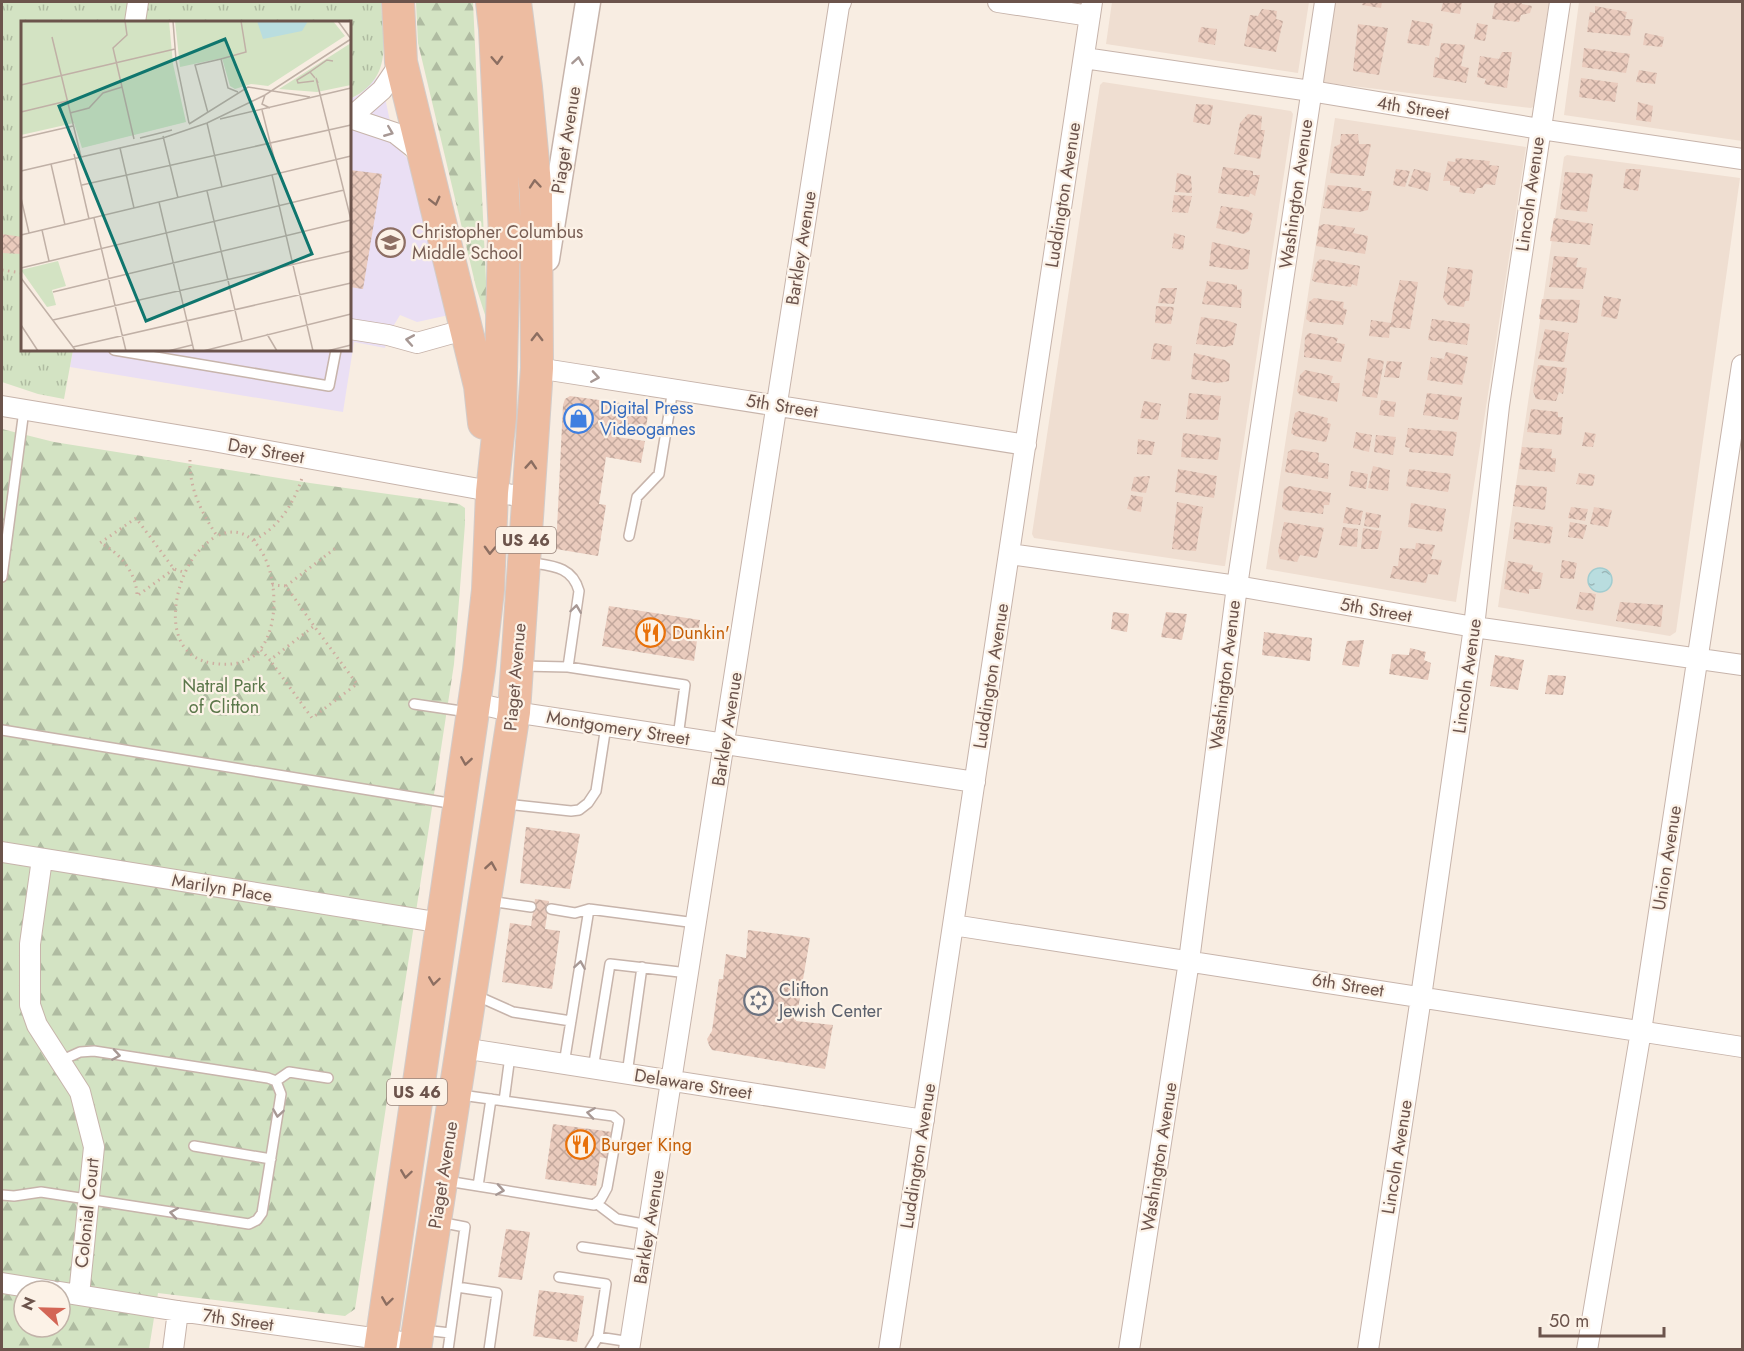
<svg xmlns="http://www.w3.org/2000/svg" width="1744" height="1351" viewBox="0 0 1744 1351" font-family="Jost,sans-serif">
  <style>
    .residential { fill: #efded1 }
    .education { fill: #eadff4 }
    .forest { fill: url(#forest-firs); fill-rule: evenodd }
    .park { fill: url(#park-tufts) }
    .water { fill: url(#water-ripples); stroke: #a1cccf; stroke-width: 1.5 }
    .building { fill: url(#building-cross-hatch) }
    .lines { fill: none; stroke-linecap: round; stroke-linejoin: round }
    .service-casing { stroke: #c7b4ab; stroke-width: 12 }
    .minor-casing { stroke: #c7b4ab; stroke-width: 22 }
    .tertiary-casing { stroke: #c7b4ab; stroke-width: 27 }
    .trunk-casing { stroke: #d3ccc9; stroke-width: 34 }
    .path { stroke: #ceaea1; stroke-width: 3; stroke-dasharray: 1.5 4.5; stroke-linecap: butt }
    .service { stroke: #fff; stroke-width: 9 }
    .minor { stroke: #fff; stroke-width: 20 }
    .tertiary { stroke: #fff; stroke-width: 24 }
    .trunk { stroke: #edbca1; stroke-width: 32 }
    .oneway { stroke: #8c6e61 }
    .oneway2 { stroke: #a79894 }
    .labels { text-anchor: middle; stroke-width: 4.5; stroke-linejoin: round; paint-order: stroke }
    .shield { fill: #fcf2e7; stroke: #97837a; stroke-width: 1.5 }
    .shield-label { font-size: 16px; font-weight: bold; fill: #6c544c }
    .street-label { font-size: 18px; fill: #6c544c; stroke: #fcf2e7 }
    .education-label { font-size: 18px; fill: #785e54; stroke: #fcf2e7; text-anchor: start }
    .shop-label { font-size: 18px; fill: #366cbe; stroke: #fcf2e7; text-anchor: start }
    .food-label { font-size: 18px; fill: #c56008; stroke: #fcf2e7; text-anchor: start }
    .park-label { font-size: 18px; fill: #5a7649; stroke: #fcf2e7 }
    .worship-label { font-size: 18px; fill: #5b616d; stroke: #fcf2e7; text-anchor: start }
    .inset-road { fill: none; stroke: #c0b0a6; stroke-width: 1.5 }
    .view { fill: #0f766e; fill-opacity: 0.15; stroke: #0f766e; stroke-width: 3 }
    .inset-edge { fill: none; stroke: #6c544c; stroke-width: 3 }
  </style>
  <defs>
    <pattern id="forest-firs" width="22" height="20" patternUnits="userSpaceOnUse" patternTransform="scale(1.5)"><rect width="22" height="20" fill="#d3e3c3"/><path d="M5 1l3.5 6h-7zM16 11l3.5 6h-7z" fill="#afbba1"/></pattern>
    <pattern id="park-tufts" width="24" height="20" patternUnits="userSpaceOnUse" patternTransform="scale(1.5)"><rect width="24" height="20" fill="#d3e3c3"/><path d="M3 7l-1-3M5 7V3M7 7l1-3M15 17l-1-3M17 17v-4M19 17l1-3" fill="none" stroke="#afbba1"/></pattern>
    <pattern id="water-ripples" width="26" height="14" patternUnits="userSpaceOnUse" patternTransform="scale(1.5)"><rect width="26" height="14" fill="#b9dddf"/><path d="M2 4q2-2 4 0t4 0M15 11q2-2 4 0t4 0" fill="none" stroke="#9ab6b7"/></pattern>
    <pattern id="building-cross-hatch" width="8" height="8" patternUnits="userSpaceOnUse" patternTransform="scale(1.5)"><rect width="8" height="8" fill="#eacbbd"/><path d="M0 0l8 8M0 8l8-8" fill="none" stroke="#c2a79c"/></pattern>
  </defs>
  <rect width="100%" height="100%" fill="#f8ede2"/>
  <path class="residential" d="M1112 2H1309L1298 73 1106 44Z
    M1333 2H1549L1533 107 1531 108 1320 82Z
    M1579 2H1742V141L1564 115Z
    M1103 82 1291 111 1293 114 1225 566H1223L1034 538 1032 534 1100 85Z
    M1335 118 1526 147 1456 602 1266 569Z
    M1567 155 1740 178 1676 632 1670 636 1498 607 1564 157Z"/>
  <path class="education" d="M380 74 395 145 417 169 449 315 417 322 400 315 388 335 385 348 354 342 343 412 70 367 73 350H350V99L360 94Z"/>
  <path class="forest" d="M416 2H473L488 324 476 287 418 43Z
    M2 429 54 442 310 483 459 504 465 508V524L454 664 355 1309 345 1316 158 1293 149 1349 2 1350ZM24 1291H60V1327H24Z"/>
  <path class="park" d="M2 2H381C383 42 394 78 350 99V22H22V350H73L64 399 38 394 2 382Z"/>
  <path class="water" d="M1588 580a12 12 0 1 1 24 0a12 12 0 1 1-24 0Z"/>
  <path class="building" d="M1363 2H1382L1381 8 1362 5Z
    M1443 2H1462L1460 14 1441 11Z
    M1495 2H1522V4L1532 6 1530 13 1521 15 1519 22 1492 19Z
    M1595 6 1627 12 1625 19H1633L1630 36 1587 32 1590 12 1595 13Z
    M1262 9 1277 11 1276 19 1283 21 1276 52 1244 46 1250 15 1258 16Z
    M1412 20 1433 24 1429 46 1407 43Z
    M1477 23 1488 25 1485 41 1474 39Z
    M1358 24 1388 28 1379 75 1353 71Z
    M1201 27 1217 29 1215 45 1198 42Z
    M1645 33 1664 37 1662 47 1643 45Z
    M1441 43 1465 45 1461 66 1469 68 1466 83 1433 77 1435 57 1439 58Z
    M1584 48 1630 54 1626 73 1582 67Z
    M1502 52H1512L1507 88 1484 84 1486 79 1477 77 1480 56 1499 59Z
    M1639 70 1657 73 1655 84 1636 82Z
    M1581 78 1618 83 1615 102 1579 97Z
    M1638 102 1653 106 1651 122 1636 120Z
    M1196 104 1213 105 1210 125 1193 122Z
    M1248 114 1262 116 1261 130H1265L1260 159 1234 154 1240 123Z
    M1341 134H1358L1359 144H1371L1364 176 1330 173 1334 147 1340 144Z
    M1456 158 1490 161 1489 165 1499 166 1495 185 1485 184 1482 188H1477L1474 194 1459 192 1460 187 1450 185V181H1443L1448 161 1455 162Z
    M1223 167 1253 171V175H1260L1255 196 1250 193 1249 197 1218 193Z
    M1396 169 1410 171 1405 187 1393 185Z
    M1414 169 1431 173 1428 191 1408 186Z
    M1626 169H1641L1638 191 1623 188Z
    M350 170 382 174 363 289 350 287Z
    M1565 172 1593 174 1587 212 1560 209Z
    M1177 173 1191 176 1192 193 1175 192Z
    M1328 185 1361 188 1362 191H1372L1368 210 1359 212 1323 208Z
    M1174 195 1192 196 1188 213 1172 212Z
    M1221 206 1247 210 1253 214 1249 231 1244 234 1216 228Z
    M1554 218 1593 224 1590 245 1550 241Z
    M1324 224 1355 228 1353 233 1368 236 1365 254 1316 246 1319 226Z
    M1174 233 1185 236 1183 250 1172 248Z
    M2 234 22 237V254L2 253Z
    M1212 242 1250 250 1248 269 1237 270 1209 266Z
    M1554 256 1578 258 1576 267 1587 268 1583 289 1549 287Z
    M1320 259 1360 266 1357 286 1352 284 1351 287 1315 282 1312 280 1316 263Z
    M1448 267 1473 270 1469 301H1465L1464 307 1448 305 1443 298Z
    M1400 280 1418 282 1410 329 1390 327 1389 338 1369 336 1371 320 1391 323 1394 304Z
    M1207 281 1237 285V290L1242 289 1241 308 1202 304Z
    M1161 288H1177L1174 304 1158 303Z
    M1604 296 1621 299 1617 319 1601 316Z
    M1314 298 1344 302 1343 308 1347 310 1343 325 1310 322 1306 319 1309 302Z
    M1542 299 1580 300 1577 323 1539 319Z
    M1156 306 1174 307 1171 324 1155 323Z
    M1201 317 1229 321 1237 324 1233 345 1225 347 1196 344Z
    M1432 319 1470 324 1467 345 1428 340Z
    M1545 329 1569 333 1564 362 1538 359Z
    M1309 333 1338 338 1336 343 1345 344 1341 362 1304 357 1305 337Z
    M1154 343 1172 346 1170 361 1151 359Z
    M1446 352 1468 357 1462 385 1427 380 1431 357 1444 359Z
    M1194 353 1225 360 1230 364 1229 381 1218 383 1191 379Z
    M1368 358 1384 361 1377 398 1362 396Z
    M1387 361 1402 362 1399 378 1384 377Z
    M1538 365 1567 368 1563 394 1559 392 1556 401 1536 399 1533 391Z
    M1305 370 1333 376 1331 383H1340L1337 402 1300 395 1297 391 1300 375Z
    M1189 393 1221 396 1218 420 1186 419Z
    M1427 393 1462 397 1458 420 1423 415Z
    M570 396 649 407 646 428 619 424 617 437 645 441 641 463 606 457 599 504 606 505 598 556 556 549 563 405 565 399Z
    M1381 400 1396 402 1394 417 1379 415Z
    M1144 401 1161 404 1158 420 1140 418Z
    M1531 409 1558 412V417H1563L1561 435 1527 432Z
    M1299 411 1328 418 1327 423 1331 424 1326 442 1295 436 1291 433 1295 413Z
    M1408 428 1457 432 1453 456 1409 452 1410 448 1405 447Z
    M1356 432 1372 435 1369 452 1353 448Z
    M1585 432 1596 434 1593 447 1582 446Z
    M1183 433 1221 438 1218 460 1181 457Z
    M1376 435 1396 437 1393 455 1374 452Z
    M1138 439 1155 442 1152 455 1137 454Z
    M1522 447 1552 449 1551 458H1556L1555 472 1519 469Z
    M1293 449 1319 453 1318 462 1329 464 1328 479 1285 472 1288 452Z
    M1373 466 1390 470 1388 491 1368 488Z
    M1178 469 1217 476 1214 498 1175 492Z
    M1409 469 1451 474 1448 492 1406 486Z
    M1351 471 1368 474 1366 489 1349 486Z
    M1579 473 1595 475 1593 486 1576 484Z
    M1150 476 1146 493 1131 491 1134 477Z
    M1516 485 1547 487 1545 510 1513 506Z
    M1289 486 1331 493 1329 505H1324L1323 514 1285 510 1282 507 1284 489Z
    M1131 495 1143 497 1141 512 1127 509Z
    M1177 502 1203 507 1196 551 1172 549Z
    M1411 503 1446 509 1442 532 1408 527Z
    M1346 507 1363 511 1360 525 1343 523Z
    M1571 507 1588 509 1585 521 1568 518Z
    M1594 507 1612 510 1608 527 1590 524Z
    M1366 512 1381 515 1379 528 1364 526Z
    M1284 522 1324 528 1317 558 1300 555 1297 562 1280 559 1278 551Z
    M1515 522 1553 527 1550 544 1513 539Z
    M1570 522 1587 525 1583 539 1568 537Z
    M1343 527 1358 529 1357 547 1339 545Z
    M1363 528 1382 531 1378 549H1361Z
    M1416 543 1435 545 1431 559 1442 560 1438 575 1428 574 1426 583 1390 578 1393 566H1398L1400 548 1415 549Z
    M1562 560 1577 563 1574 579 1560 578Z
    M1508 561 1533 565 1532 571 1543 573 1540 589H1529V594L1504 589Z
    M1580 592 1596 594 1593 611 1576 609Z
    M1620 602 1663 605 1661 627 1616 621Z
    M609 606 700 620 694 661 602 646Z
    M1113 612 1129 614 1127 632 1111 629Z
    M1166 612 1187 614 1182 640 1161 637Z
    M1264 632 1312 638 1310 661 1262 655Z
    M1364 640 1359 667 1342 665 1347 641Z
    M1410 648 1426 652 1424 660 1431 663 1428 680 1389 674 1392 654 1409 655Z
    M1495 655 1524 660 1518 690 1490 686Z
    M1548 675 1566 676 1563 695 1545 694Z
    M526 827 580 834 570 889 520 883Z
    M535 899 549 901 545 929 560 931 552 989 502 982 510 923 531 926Z
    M748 930 810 938 796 1021 833 1025 825 1069 712 1050 709 1045 707 1039 712 1031 719 979H723L726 954 746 958Z
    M553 1124 612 1132 609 1159 600 1157 596 1186 545 1179Z
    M506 1229 530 1232 522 1280 498 1277Z
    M539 1290 584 1296 577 1342 533 1336Z"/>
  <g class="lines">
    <defs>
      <path id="service" d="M114 350 329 386 336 350
        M629 536 637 497 659 474 673 389
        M527 562C550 566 572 565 579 591L568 667
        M2 577 24 410
        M522 666 568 667 685 685 678 737
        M414 704 468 712
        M2 730 455 804
        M505 804 571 811 579 810 588 803 596 791 606 726
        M489 901 531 907
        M551 909 575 913 589 909 696 923
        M475 995 513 1012 571 1021
        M564 1064 589 909
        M593 1069 610 964 688 973
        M627 1074 642 967
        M276 1081 289 1072 328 1078
        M504 1101 510 1056
        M194 1146 271 1159
        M447 1181 594 1205 601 1199 607 1188 619 1121 613 1116 461 1095
        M478 1186 491 1099
        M2 1195 14 1196 41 1192 249 1224 257 1220 262 1213 281 1094 276 1081 268 1078 94 1051 80 1052 60 1061
        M596 1203 617 1219 649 1225
        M439 1222 465 1227 448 1350
        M582 1247 644 1256
        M559 1277 606 1284 598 1337
        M457 1287 497 1293 489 1350
        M424 1330 450 1333
        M590 1350 598 1337 631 1342"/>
      <path id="minor" d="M998 2 1090 16
        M135 22 138 2
        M1084 58 1311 91 1540 129 1742 159
        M350 118 395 133 423 155
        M350 118 382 90 401 62
        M350 329 388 335 417 343 467 329
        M537 368 1026 445
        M2 406 213 441 529 498
        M1010 554 1237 586 1474 627 1742 665
        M475 703 514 712 975 782
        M2 852 442 923
        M42 859 30 944V1005L37 1025 80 1092 94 1147 79 1295
        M953 925 1742 1047
        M462 1048 924 1120
        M2 1283 52 1291
        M60 1292 178 1311 416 1344
        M173 1350 178 1311
        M629 1350 839 6 841 2
        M889 1350 1092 2
        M1129 1350 1189 961 1237 586 1325 2
        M1368 1350 1421 997 1474 627 1499 406 1560 2
        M1587 1350 1641 1031 1742 365"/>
      <path id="tertiary" d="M547 259 588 2"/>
      <path id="trunk" d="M398 2 401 62 480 386 484 423
        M492 2 495 29 506 255
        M380 1350 479 670 488 590 492 492 500 417 504 234
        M415 1350 514 712 537 368 536 195 526 87 515 2"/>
    </defs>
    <use href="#service" class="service-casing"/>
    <use href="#minor" class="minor-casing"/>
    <use href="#tertiary" class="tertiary-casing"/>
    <use href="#trunk" class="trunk-casing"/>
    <path class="path" d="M2 270 22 273
      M190 460C189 489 202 513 217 536 275 508 295 638 247 660 236 665 223 665 211 663 160 654 172 585 196 554 202 547 209 540 217 536
      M254 540C279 527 293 505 302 478
      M174 569 137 596C137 574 120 552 100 543L136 518 174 569 186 573
      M272 585 286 586 314 626
      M286 586 337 547
      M261 650 270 660 314 626 357 684 312 718 270 660"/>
    <use href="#service" class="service"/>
    <use href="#minor" class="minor"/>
    <use href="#tertiary" class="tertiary"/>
    <use href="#trunk" class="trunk"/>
  </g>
  <defs><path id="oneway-chevron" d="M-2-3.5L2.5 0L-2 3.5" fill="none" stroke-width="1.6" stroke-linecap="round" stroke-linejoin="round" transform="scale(1.5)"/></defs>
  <g class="oneway">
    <use href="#oneway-chevron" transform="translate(497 60) rotate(87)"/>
    <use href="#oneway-chevron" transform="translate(535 184) rotate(-95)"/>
    <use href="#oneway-chevron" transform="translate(435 201) rotate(76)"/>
    <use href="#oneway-chevron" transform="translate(537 337) rotate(-90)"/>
    <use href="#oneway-chevron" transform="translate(531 465) rotate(-86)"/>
    <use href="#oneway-chevron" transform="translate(490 550) rotate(92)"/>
    <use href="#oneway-chevron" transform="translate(466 761) rotate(99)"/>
    <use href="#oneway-chevron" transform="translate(491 866) rotate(-81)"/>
    <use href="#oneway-chevron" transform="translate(434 981) rotate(98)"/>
    <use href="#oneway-chevron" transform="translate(406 1174) rotate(98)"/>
    <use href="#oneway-chevron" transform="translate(387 1301) rotate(98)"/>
  </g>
  <g class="oneway2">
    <use href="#oneway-chevron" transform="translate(578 61) rotate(-81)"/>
    <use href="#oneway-chevron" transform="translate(389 132) rotate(22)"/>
    <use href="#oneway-chevron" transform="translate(410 340) rotate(-170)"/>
    <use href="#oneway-chevron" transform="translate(595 377) rotate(9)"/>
    <use href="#oneway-chevron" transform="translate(576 609) rotate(-82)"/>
    <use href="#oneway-chevron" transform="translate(580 965) rotate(-81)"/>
    <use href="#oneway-chevron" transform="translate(116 1055) rotate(9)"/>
    <use href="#oneway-chevron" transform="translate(278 1113) rotate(99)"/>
    <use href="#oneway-chevron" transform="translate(591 1113) rotate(-172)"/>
    <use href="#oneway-chevron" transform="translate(500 1190) rotate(9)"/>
    <use href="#oneway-chevron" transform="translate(174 1213) rotate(-171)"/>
  </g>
  <defs>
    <symbol id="school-ring" viewBox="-11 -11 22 22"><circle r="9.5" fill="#fcf2e7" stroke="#8d6e63" stroke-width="1.5"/><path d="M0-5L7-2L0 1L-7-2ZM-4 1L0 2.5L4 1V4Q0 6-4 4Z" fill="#8d6e63"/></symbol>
    <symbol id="shop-ring" viewBox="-11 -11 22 22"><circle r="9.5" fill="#fcf2e7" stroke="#3f7fe0" stroke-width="1.5"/><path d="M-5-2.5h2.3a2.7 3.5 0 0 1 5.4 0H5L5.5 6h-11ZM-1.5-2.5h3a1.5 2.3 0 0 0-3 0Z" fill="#3f7fe0"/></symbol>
    <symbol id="restaurant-ring" viewBox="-11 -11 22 22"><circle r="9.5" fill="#fcf2e7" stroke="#e8710a" stroke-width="1.5"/><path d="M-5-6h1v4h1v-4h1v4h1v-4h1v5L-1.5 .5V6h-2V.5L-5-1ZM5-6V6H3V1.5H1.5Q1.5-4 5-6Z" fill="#e8710a"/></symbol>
    <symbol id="synagogue-ring" viewBox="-11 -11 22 22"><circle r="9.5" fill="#fcf2e7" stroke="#6b7280" stroke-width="1.5"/><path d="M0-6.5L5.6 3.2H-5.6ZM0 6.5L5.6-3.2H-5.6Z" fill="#6b7280"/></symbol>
  </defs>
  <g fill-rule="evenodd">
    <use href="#school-ring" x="374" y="226" width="33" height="33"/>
    <use href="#shop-ring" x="562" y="402" width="33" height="33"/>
    <use href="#restaurant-ring" x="634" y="616" width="33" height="33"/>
    <use href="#synagogue-ring" x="742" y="984" width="33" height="33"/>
    <use href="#restaurant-ring" x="564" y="1128" width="33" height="33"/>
  </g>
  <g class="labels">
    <g class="shield">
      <rect x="496" y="527" width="60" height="26" rx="4.5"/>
      <rect x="387" y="1079" width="60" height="26" rx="4.5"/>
    </g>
    <g class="shield-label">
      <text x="526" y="546">US 46</text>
      <text x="417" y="1098">US 46</text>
    </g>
    <g class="street-label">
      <text transform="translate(1413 108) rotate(9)" y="6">4th Street</text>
      <text transform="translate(566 140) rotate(-81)" y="6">Piaget Avenue</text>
      <text transform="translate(1296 194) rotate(-82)" y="6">Washington Avenue</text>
      <text transform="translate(1530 194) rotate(-82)" y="6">Lincoln Avenue</text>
      <text transform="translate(1063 195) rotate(-81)" y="6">Luddington Avenue</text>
      <text transform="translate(801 248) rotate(-81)" y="6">Barkley Avenue</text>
      <text transform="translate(782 406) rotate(9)" y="6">5th Street</text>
      <text transform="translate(266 451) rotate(10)" y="6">Day Street</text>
      <text transform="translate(1376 610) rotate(10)" y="6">5th Street</text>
      <text transform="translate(1225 675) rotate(-83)" y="6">Washington Avenue</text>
      <text transform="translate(991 676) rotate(-81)" y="6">Luddington Avenue</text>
      <text transform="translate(1467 676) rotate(-82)" y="6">Lincoln Avenue</text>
      <text transform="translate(515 677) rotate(-85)" y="6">Piaget Avenue</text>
      <text transform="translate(618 728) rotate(9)" y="6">Montgomery Street</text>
      <text transform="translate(727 729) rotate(-81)" y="6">Barkley Avenue</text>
      <text transform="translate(1667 858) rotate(-81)" y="6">Union Avenue</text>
      <text transform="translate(222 888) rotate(9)" y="6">Marilyn Place</text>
      <text transform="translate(1348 985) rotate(9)" y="6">6th Street</text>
      <text transform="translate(693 1084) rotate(9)" y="6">Delaware Street</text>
      <text transform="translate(918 1156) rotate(-81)" y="6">Luddington Avenue</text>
      <text transform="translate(1159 1157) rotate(-81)" y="6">Washington Avenue</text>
      <text transform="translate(1397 1157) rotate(-81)" y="6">Lincoln Avenue</text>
      <text transform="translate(443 1175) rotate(-81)" y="6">Piaget Avenue</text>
      <text transform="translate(87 1213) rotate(-84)" y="6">Colonial Court</text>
      <text transform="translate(649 1227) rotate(-81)" y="6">Barkley Avenue</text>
      <text transform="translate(238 1320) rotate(8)" y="6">7th Street</text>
    </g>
    <g class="education-label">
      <text x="412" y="238">Christopher Columbus<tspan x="412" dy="21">Middle School</tspan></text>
    </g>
    <g class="shop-label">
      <text x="600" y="414">Digital Press<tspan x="600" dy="21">Videogames</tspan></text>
    </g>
    <g class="food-label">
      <text x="672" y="639">Dunkin'</text>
      <text x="601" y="1151">Burger King</text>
    </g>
    <g class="park-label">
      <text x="224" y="692">Natral Park<tspan x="224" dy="21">of Clifton</tspan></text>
    </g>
    <g class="worship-label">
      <text x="779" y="996">Clifton<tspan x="779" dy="21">Jewish Center</tspan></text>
    </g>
  </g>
  <g transform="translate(21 21)">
    <rect width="330" height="330" fill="#f8ede2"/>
    <path d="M0 0H148L152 43 165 101 61 127 53 102 0 114Z" fill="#d3e3c3"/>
    <path d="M154 0H312L324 15 247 65 230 63 214 68 209 65 201 37 159 46ZM330 22V64L296 71 258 68ZM37 240 45 265 31 269 35 284 26 286 0 249Z" fill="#d3e3c3"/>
    <path d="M236 0H287L281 10 242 18Z" fill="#b9dddf"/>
    <path class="inset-road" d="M104 0 106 14 92 27 113 118M152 0 155 39 168 102M317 0 330 18M31 16 60 136M200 38 225 31 220 0M289 51 276 59 277 62 293 60M294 57 289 51 306 39 312 40M297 62 295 57 330 199M0 64 154 28M244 74 241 83 249 87M241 89 257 153M0 91 46 80M49 92 68 87 82 72 101 66M187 92 174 44 200 38 207 67 217 71M199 98 330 67M186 102 201 166M168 103 227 66 289 76M142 115 157 177M0 117 52 105M119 117 151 109M99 127 113 187M53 133 68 198M30 143 44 204M0 150 142 117 186 102 244 74 330 18M251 154 292 330M61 164 330 104M186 170 221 319M0 177 8 212M138 181 173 330M73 197 105 330M21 209 28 240M0 214 330 135M0 247 323 169M0 257 55 330M32 271 330 199M32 299 330 230M0 304 17 330M246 313 256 330M52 326 330 262M147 330 171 324M182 330 330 293M306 330 330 324"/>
    <path class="view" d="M204 18 291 233 125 300 38 85Z"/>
    <rect width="330" height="330" class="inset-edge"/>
  </g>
  <rect width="1744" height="1351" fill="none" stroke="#6c544c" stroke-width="6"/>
  <g transform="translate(42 1309) rotate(292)"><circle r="28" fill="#fcf2e7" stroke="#c2b3a9" stroke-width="1.5"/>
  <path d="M0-4.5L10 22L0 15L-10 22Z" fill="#d36656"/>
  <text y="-9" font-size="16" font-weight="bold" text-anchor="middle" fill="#6c544c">N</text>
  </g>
  <path d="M1540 1327v9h124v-9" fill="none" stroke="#6c544c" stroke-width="3"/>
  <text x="1549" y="1327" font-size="18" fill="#6c544c" stroke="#fcf2e7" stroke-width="4.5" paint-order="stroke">50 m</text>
</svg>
